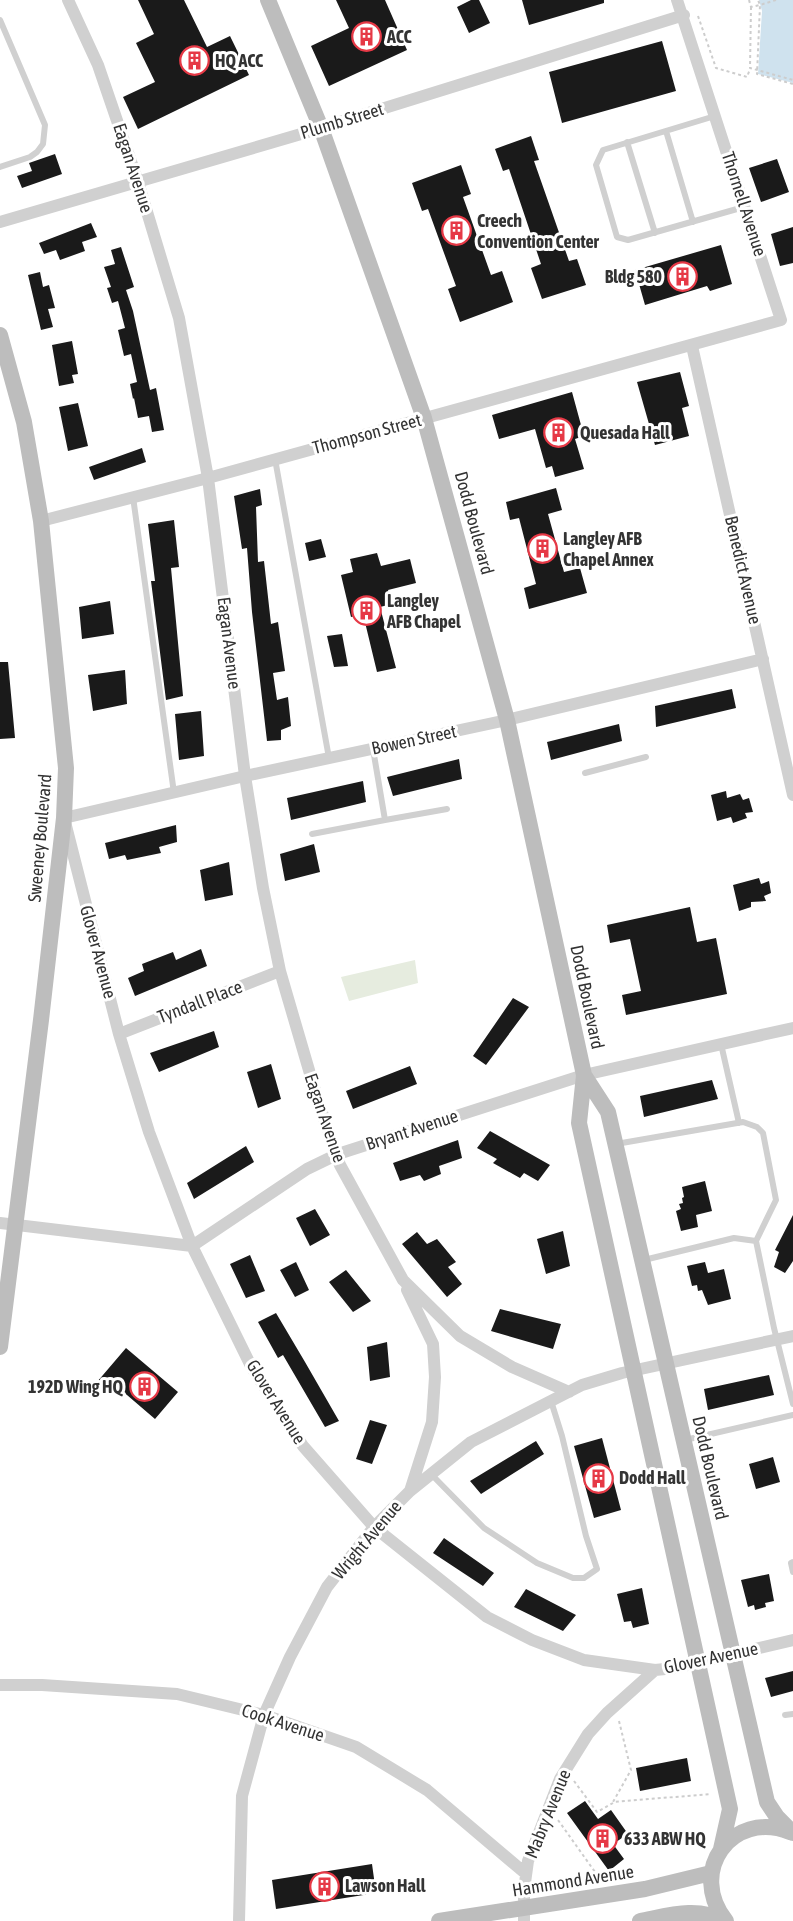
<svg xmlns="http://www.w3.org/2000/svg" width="793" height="1921" viewBox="0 0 793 1921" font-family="'Asap Condensed',sans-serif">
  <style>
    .green { fill: #e6ecdf }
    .water { fill: #cfe2ee }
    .building { fill: #1a1a1a }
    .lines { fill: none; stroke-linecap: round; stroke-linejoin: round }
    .path { stroke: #cdcdcd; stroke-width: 2; stroke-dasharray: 3 3; stroke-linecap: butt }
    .lane { stroke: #d0d0d0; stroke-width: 6 }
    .street { stroke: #d0d0d0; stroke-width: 12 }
    .secondary { stroke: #bdbdbd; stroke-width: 16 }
    .labels { text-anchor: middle; stroke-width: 6; stroke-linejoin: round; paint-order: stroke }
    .poi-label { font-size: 18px; font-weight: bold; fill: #333; stroke: #fff; text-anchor: start }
    .street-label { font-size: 18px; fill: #333; stroke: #fff }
  </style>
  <rect width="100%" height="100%" fill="#fff"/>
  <path class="green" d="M415 960 418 983 349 1001 341 977Z"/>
  <path class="water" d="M759 0H793V83L758 74 762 11Z"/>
  <path class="building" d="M138 0H184L207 47 230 36 249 75 138 129 123 97 155 82 136 43 154 34Z
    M336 0H385L407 50 329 86 311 46 349 28Z
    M471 0H479L490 23 469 33 457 7Z
    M522 0H604V3L529 25Z
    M662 41 676 91 562 123 549 72Z
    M531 136 539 160 534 161 569 261 577 259 586 285 542 299 531 268 541 264 509 169 503 171 495 149Z
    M55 154 62 174 22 188 17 176 32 171 29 163Z
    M777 159 789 192 761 202 749 168Z
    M461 165 471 194 463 197 491 275 502 271 513 302 460 322 448 289 456 286 428 209 422 211 412 183Z
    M91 223 97 237 82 242 85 251 60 260 56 250 44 254 39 243Z
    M793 227V263L780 266 771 234Z
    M721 245 732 284 710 291 707 286 645 305 635 270Z
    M121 247 134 287 126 290 133 311 150 390 156 388 164 430 152 432 149 416 138 418 134 398 133 399 130 384 137 382 131 354 124 356 118 330 125 328 118 301 112 303 107 288 111 287 104 267 115 264 111 250Z
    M40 272 43 287 49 285 55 308 48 309 53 327 41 330 28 275Z
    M72 341 78 374 72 375 74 383 59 386 52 345Z
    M680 372 689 406 682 408 689 436 655 445 637 382Z
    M572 392 584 436 575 439 584 469 555 477 552 466 546 468 535 429 499 439 492 415Z
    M78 403 88 446 68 451 59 407Z
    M142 448 146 462 94 480 89 467Z
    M556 488 562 510 548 514 564 572 580 568 587 593 529 609 524 588 536 584 519 518 510 520 506 502Z
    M260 489 262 505 256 507 258 562 264 561 271 624 278 622 285 671 273 673 277 700 288 697 291 726 281 730V740L267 741 252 612 247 548 242 549 234 496Z
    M174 520 179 567 171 568 183 696 166 700 151 581H155L148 524Z
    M321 539 326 557 309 561 305 543Z
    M377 553 381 566 410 559 416 583 388 590 392 604 380 607 396 668 377 672 363 614 351 617 341 575 353 572 350 559Z
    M110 601 114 634 82 639 79 607Z
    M342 634 348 666 334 667 327 636Z
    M0 662H8L15 738 0 739Z
    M125 670 127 704 93 711 88 675Z
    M732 689 736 708 656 727 655 706Z
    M201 711 204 756 179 760 175 714Z
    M619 724 622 741 551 760 547 742Z
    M459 759 462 779 393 796 387 777Z
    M363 781 366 802 291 820 287 798Z
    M726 791 727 798 740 794 743 800 749 798 753 812 745 813 747 818 733 823 731 817 717 821 711 795Z
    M176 825 177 842 159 847 161 853 127 860 125 855 109 859 105 843Z
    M314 844 320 872 285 881 280 854Z
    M229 862 233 895 205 901 200 870Z
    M759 878 761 884 769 881 771 893 764 896 766 901 751 902V907L739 911 733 885Z
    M690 907 697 942 716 938 727 994 626 1015 622 995 641 991 630 939 610 943 607 925Z
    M201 949 207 966 135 996 128 978 144 971 142 964 173 952 176 960Z
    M513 998 529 1007 486 1065 473 1056Z
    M214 1031 219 1047 159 1072 150 1053Z
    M271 1064 281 1099 258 1108 247 1072Z
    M410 1066 417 1084 353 1109 346 1091Z
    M712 1080 718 1099 644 1117 640 1096Z
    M490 1131 550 1165 538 1181 524 1173 520 1178 493 1163 497 1159 477 1148Z
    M458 1140 462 1158 439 1166 441 1174 424 1181 420 1175 400 1181 393 1163Z
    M246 1146 254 1162 194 1199 187 1183Z
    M705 1181 712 1211 696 1215 698 1227 681 1231 676 1211 681 1209 679 1204 683 1203 682 1198 684 1197 682 1187Z
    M315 1209 330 1235 310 1246 296 1218Z
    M793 1215V1261L785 1273 774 1267 779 1252 775 1250Z
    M563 1231 570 1266 546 1274 537 1239Z
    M417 1232 427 1244 437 1239 456 1262 448 1267 462 1284 447 1297 402 1244Z
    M250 1255 265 1291 246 1298 230 1264Z
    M296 1262 309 1290 295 1297 280 1270Z
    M705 1262 708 1273 724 1269 731 1299 708 1305 702 1290 698 1291 697 1285 692 1286 687 1266Z
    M346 1270 371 1301 353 1312 329 1282Z
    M500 1309 561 1324 553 1349 491 1331Z
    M276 1313 305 1362 339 1421 325 1427 283 1355 278 1358 258 1322Z
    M387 1342 390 1377 370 1381 367 1347Z
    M126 1348 178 1392 155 1419 113 1383 106 1390 97 1382Z
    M769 1375 774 1395 708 1410 704 1389Z
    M370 1420 387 1425 372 1464 356 1459Z
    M602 1438 621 1510 594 1518 574 1446Z
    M536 1441 544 1454 481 1494 470 1481Z
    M773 1457 780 1482 756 1489 749 1464Z
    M444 1538 494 1573 483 1586 433 1553Z
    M769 1574 774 1601 765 1603 766 1607 755 1610 754 1605 748 1607 741 1580Z
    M642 1588 649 1624 633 1628 631 1621 624 1622 617 1594Z
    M526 1589 576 1615 563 1631 514 1607Z
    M793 1671V1691L771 1697 765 1678Z
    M687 1758 691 1781 640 1791 636 1768Z
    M585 1801 598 1819 611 1810 628 1834 613 1844 624 1859 609 1871 567 1813Z
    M372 1864 376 1893 276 1909 272 1880Z"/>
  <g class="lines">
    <path class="path" d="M749 0 751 7 760 5 758 0
      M776 0 760 5 757 74 793 84
      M751 7 750 68 793 80
      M698 16 716 68 747 77 750 69
      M619 1721 631 1770 613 1802 711 1794
      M574 1781 597 1812 613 1803
      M538 1888 600 1879 558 1820"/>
    <path class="lane" d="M0 20 45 125 43 144 37 152 30 157 0 167
      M715 116 603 150 596 165 617 237 628 240 744 207
      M666 131 693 222
      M627 142 655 233
      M275 459 329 758
      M133 497 174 793
      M373 749 385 820 447 809
      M585 773 646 757
      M312 834 385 820
      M721 1044 739 1123
      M616 1144 743 1122 757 1127 763 1133 776 1200 756 1241
      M644 1260 734 1238 756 1241 774 1328 793 1404
      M685 1440 793 1415
      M431 1474 484 1528 537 1563 573 1578H584L597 1569 586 1536 562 1436 551 1401
      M793 1562 791 1563 793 1572
      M785 1715 793 1714"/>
    <path class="street" d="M68 0 98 65 138 182 179 318 208 478 245 776 263 888 280 971 318 1101 340 1165 403 1280 460 1336 512 1367 569 1392
      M0 222 301 134 684 15
      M692 346 793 795
      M41 521 208 478 781 320 677 0
      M763 659 507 720 245 776 64 818 119 1034 149 1132 192 1246 252 1368 303 1446 374 1527 487 1617 532 1640 584 1660 655 1670 675 1668 793 1640
      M119 1034 280 971
      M0 1223 192 1246 307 1169 338 1154 584 1075 793 1028
      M407 1290 433 1344 435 1377 432 1422 410 1491
      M0 1685H42L177 1694 264 1715 356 1747 427 1790 525 1873
      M239 1921 242 1796 264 1715 290 1657 327 1587 374 1527 410 1491 471 1442 582 1385 622 1373 793 1336
      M524 1921V1890L528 1861 560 1779 588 1734 607 1713 655 1670"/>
    <path class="secondary" d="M268 0 321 128 424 418 507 720 584 1075 579 1123 730 1809 721 1849
      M0 335 24 422 41 521 66 768 64 818 41 1020 0 1347
      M584 1075 608 1112 767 1802 777 1817 793 1833
      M439 1921 645 1889 711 1873
      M640 1921C667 1916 698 1906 723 1921
      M726 1921C687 1872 731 1809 790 1832"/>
  </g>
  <defs>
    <symbol id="building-ring" viewBox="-11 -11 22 22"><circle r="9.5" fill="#fff" stroke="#e63946" stroke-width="1.5"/><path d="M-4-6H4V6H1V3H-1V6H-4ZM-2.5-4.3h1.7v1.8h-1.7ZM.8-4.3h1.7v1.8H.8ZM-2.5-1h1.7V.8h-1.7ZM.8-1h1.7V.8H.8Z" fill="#e63946"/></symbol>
  </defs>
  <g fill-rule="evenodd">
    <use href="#building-ring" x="350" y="20" width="33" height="33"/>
    <use href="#building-ring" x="178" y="44" width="33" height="33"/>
    <use href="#building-ring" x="440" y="214" width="33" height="33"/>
    <use href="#building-ring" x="666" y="260" width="33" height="33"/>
    <use href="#building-ring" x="542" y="416" width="33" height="33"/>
    <use href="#building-ring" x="526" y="532" width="33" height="33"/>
    <use href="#building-ring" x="350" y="594" width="33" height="33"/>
    <use href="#building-ring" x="128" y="1370" width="33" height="33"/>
    <use href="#building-ring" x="582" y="1462" width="33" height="33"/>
    <use href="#building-ring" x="586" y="1822" width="33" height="33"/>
    <use href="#building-ring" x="308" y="1870" width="33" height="33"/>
  </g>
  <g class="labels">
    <g class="poi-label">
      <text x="387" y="43">ACC</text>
      <text x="215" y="67">HQ ACC</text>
      <text x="477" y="227">Creech<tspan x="477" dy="21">Convention Center</tspan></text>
      <text x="662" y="283" text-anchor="end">Bldg 580</text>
      <text x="580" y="439">Quesada Hall</text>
      <text x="563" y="545">Langley AFB<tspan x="563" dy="21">Chapel Annex</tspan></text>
      <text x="387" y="607">Langley<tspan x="387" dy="21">AFB Chapel</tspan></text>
      <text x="123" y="1393" text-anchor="end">192D Wing HQ</text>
      <text x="619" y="1484">Dodd Hall</text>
      <text x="624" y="1845">633 ABW HQ</text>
      <text x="345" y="1892">Lawson Hall</text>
    </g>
    <g class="street-label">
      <text transform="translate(342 121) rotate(-17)" y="6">Plumb Street</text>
      <text transform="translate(133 168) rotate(72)" y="6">Eagan Avenue</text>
      <text transform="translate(744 204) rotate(72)" y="6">Thornell Avenue</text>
      <text transform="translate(367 434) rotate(-15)" y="6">Thompson Street</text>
      <text transform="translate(474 523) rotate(75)" y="6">Dodd Boulevard</text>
      <text transform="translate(743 570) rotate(77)" y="6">Benedict Avenue</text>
      <text transform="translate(229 643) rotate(83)" y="6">Eagan Avenue</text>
      <text transform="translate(414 740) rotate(-12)" y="6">Bowen Street</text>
      <text transform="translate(40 838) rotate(-85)" y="6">Sweeney Boulevard</text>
      <text transform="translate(98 952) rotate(75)" y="6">Glover Avenue</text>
      <text transform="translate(587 997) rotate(78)" y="6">Dodd Boulevard</text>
      <text transform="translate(200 1002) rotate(-21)" y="6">Tyndall Place</text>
      <text transform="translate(325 1118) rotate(71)" y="6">Eagan Avenue</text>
      <text transform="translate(412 1130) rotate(-18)" y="6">Bryant Avenue</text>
      <text transform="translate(276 1402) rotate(58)" y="6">Glover Avenue</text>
      <text transform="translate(710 1468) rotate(77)" y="6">Dodd Boulevard</text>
      <text transform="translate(367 1540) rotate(-50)" y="6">Wright Avenue</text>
      <text transform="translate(711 1658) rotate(-12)" y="6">Glover Avenue</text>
      <text transform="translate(283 1723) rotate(18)" y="6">Cook Avenue</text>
      <text transform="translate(548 1814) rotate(-68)" y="6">Mabry Avenue</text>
      <text transform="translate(573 1881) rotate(-9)" y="6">Hammond Avenue</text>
    </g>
  </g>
</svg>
